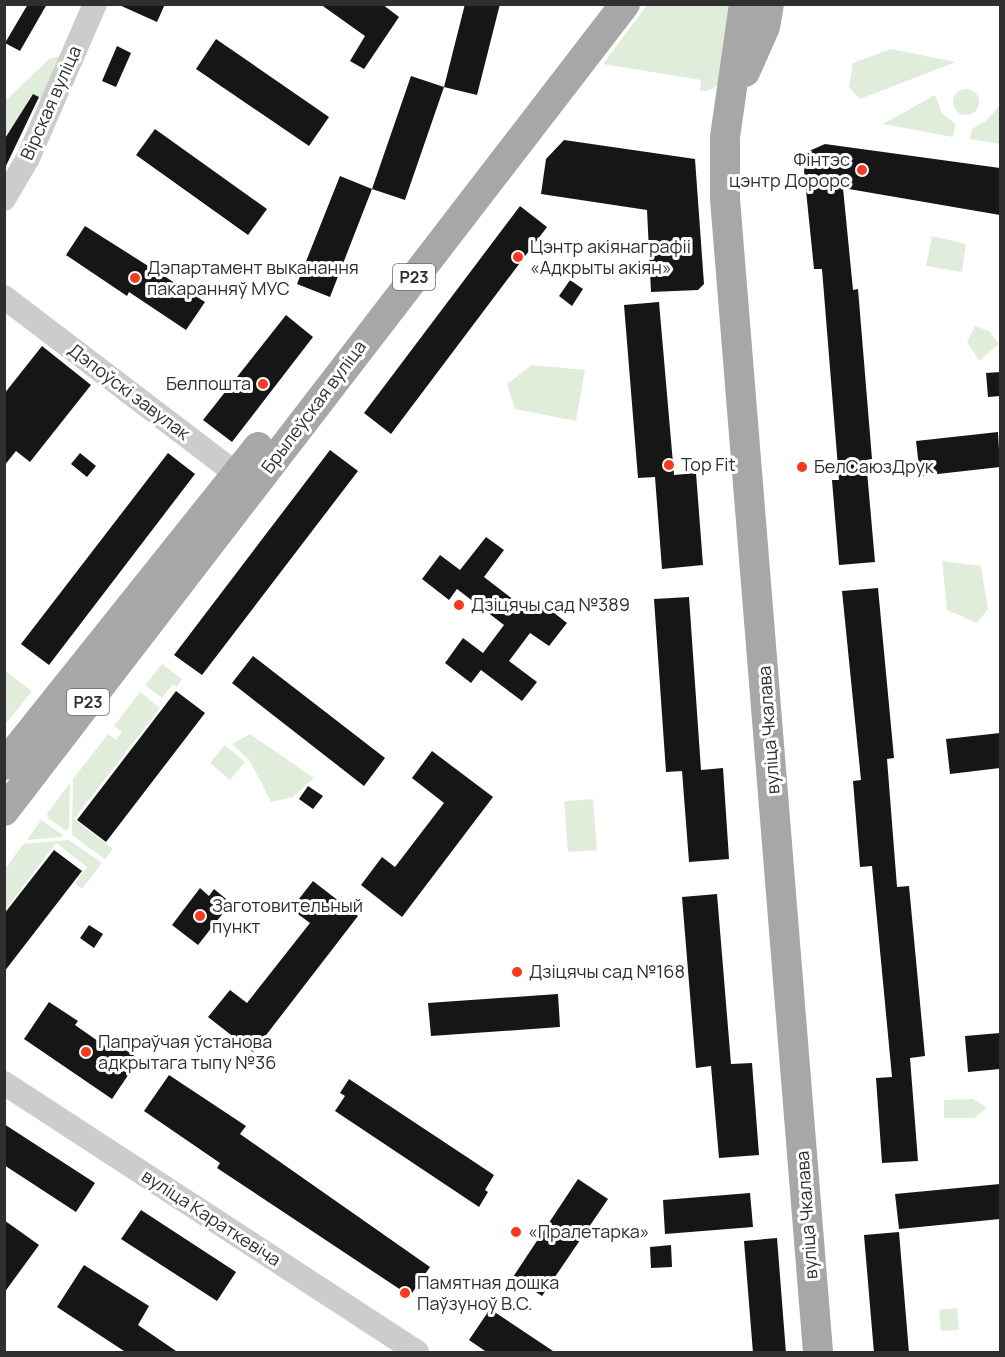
<svg xmlns="http://www.w3.org/2000/svg" width="1005" height="1357" viewBox="0 0 1005 1357" font-family="Manrope,sans-serif">
  <style>
    .green { fill: #e1eddb }
    .building { fill: #161616 }
    .lines { fill: none; stroke-linecap: round; stroke-linejoin: round }
    .minor { stroke: #ccc; stroke-width: 24 }
    .major { stroke: #a7a7a7; stroke-width: 30 }
    .poi-dot { fill: #f63921; stroke: #fff; stroke-width: 2 }
    .labels { text-anchor: middle; stroke-width: 6; stroke-linejoin: round; paint-order: stroke }
    .shield { fill: #fff; stroke: #6d6d6d; stroke-width: 1.5 }
    .shield-label { font-size: 16px; font-weight: bold; fill: #2f2f2f }
    .street-label { font-size: 18px; fill: #2f2f2f; stroke: #fff }
    .poi-label { font-size: 18px; fill: #2f2f2f; stroke: #fff; text-anchor: start }
  </style>
  <rect width="100%" height="100%" fill="#fff"/>
  <path class="green" d="M647 5H733L719 84C713 89 708 92 700 91L701 80 603 64Z
    M891 49 956 62 860 99 849 87 853 63Z
    M57 57 62 58 48 103 32 94 5 140V101L49 59Z
    M953 102a13 13 0 1 1 26 0a13 13 0 1 1-26 0Z
    M935 95 942 113 955 124 953 137 883 124Z
    M1000 105V144L970 139 972 129 987 120Z
    M932 236 966 244 962 272 926 266Z
    M975 326 989 331 999 344 979 361 967 342Z
    M532 365 585 370 576 421 515 409 507 384Z
    M942 561 981 566 988 609 977 623 947 610Z
    M162 664 182 679 177 687 173 684 162 698 145 685Z
    M4 670 32 691 5 725H4Z
    M140 692 160 708 74 819 113 849 105 859 72 835 73 779 108 734 116 740 122 732 114 726Z
    M250 734 314 778 293 797 271 802 250 761 232 744Z
    M225 745 245 762 230 780 210 763Z
    M70 783 69 827 66 831 48 818 47 814Z
    M593 799 597 850 568 852 564 801Z
    M41 820 63 835 62 837 27 840Z
    M69 840 102 863 82 889 75 883 87 867 56 843 5 910V869L23 844Z
    M973 1099 987 1108 974 1118H944V1100Z
    M957 1308 959 1330 941 1331 939 1310Z"/>
  <path class="building" d="M28 4H47L20 51 5 43Z
    M117 4H165L157 22Z
    M320 4H382L399 17 364 69 350 61 365 36Z
    M465 4H500L477 95 444 87Z
    M216 39 329 117 309 146 196 69Z
    M117 46 131 53 116 87 102 81Z
    M411 76 444 87 405 200 372 189Z
    M33 94 39 97 4 170V140Z
    M155 129 267 209 248 235 136 155Z
    M564 140 695 159 704 284 698 290 651 292 647 210 541 194 546 159Z
    M825 144 1000 168V215L843 188 853 290 858 289 872 459 866 460 875 562 839 565 832 480H839L822 269H814L804 171 809 151Z
    M340 176 372 189 330 297 297 284Z
    M520 206 547 227 391 434 364 413Z
    M85 226 205 302 186 330 129 292 127 296 66 255Z
    M570 280 583 289 572 306 559 296Z
    M659 302 674 475 696 473 703 565 662 569 655 477 638 478 624 305Z
    M286 315 313 337 232 442 203 420Z
    M42 346 91 385 30 462 16 451 4 466V394Z
    M1000 372V396L988 397 986 373Z
    M998 432 1000 467 920 476 916 441Z
    M330 450 358 471 202 675 174 655Z
    M80 453 96 466 87 477 71 464Z
    M168 453 195 474 49 665 21 644Z
    M486 537 504 550 484 577 531 613 540 602 567 623 549 646 530 633 509 661 537 682 522 701 481 670 471 683 445 663 463 638 483 653 504 625 457 589 449 600 422 579 440 555 460 570Z
    M878 588 894 758 887 759 897 887 909 886 925 1056 910 1058 918 1161 882 1163 876 1078 892 1077 872 866 860 867 853 781 861 780 842 591Z
    M689 597 701 770 723 768 729 859 689 862 682 771 666 772 654 599Z
    M253 656 385 758 364 786 232 683Z
    M176 691 205 713 106 842 77 820Z
    M1000 733V768L950 774 946 739Z
    M432 751 493 797 402 917 361 885 382 857 395 867 444 803 412 778Z
    M308 786 323 796 313 809 299 799Z
    M54 850 82 871 4 972V914Z
    M313 881 358 916 253 1052 208 1017 230 990 247 1003 310 923 291 909Z
    M200 888 209 896 214 889 231 903 198 945 172 925Z
    M717 894 731 1064 752 1063 759 1155 719 1158 711 1066 696 1068 682 897Z
    M89 925 103 934 94 948 80 938Z
    M558 994 560 1027 431 1036 428 1003Z
    M49 1002 78 1021 75 1025 105 1046 109 1039 139 1059 112 1099 24 1039Z
    M1000 1033V1069L968 1072 965 1036Z
    M169 1075 246 1126 240 1134 430 1267 410 1296 217 1168 220 1163 144 1111Z
    M349 1079 494 1175 485 1190 488 1192 479 1207 335 1111 345 1096 340 1093Z
    M4 1124 95 1183 76 1212 4 1165Z
    M578 1179 608 1199 542 1296 513 1277Z
    M1000 1184V1219L899 1229 895 1194Z
    M750 1193 753 1227 665 1234 663 1200Z
    M141 1210 236 1272 217 1301 121 1239Z
    M4 1220 39 1245 4 1293Z
    M899 1232 909 1353H874L864 1235Z
    M777 1238 786 1353H753L744 1241Z
    M671 1245 672 1267 651 1268 650 1247Z
    M84 1265 149 1306 138 1325 179 1353H127L57 1307Z
    M490 1309 556 1353H488L469 1340Z"/>
  <g class="lines">
    <path class="minor" d="M4 199 28 158 95 4
      M4 297 251 485
      M4 1083 417 1352"/>
    <path class="major" d="M744 4 725 137V199L818 1352
      M745 72 765 27 769 4
      M4 765 258 447
      M4 811 625 4"/>
  </g>
  <g class="poi-dot">
    <circle cx="862" cy="170" r="6"/>
    <circle cx="518" cy="257" r="6"/>
    <circle cx="135" cy="278" r="6"/>
    <circle cx="263" cy="384" r="6"/>
    <circle cx="669" cy="465" r="6"/>
    <circle cx="802" cy="467" r="6"/>
    <circle cx="459" cy="605" r="6"/>
    <circle cx="200" cy="916" r="6"/>
    <circle cx="517" cy="972" r="6"/>
    <circle cx="86" cy="1052" r="6"/>
    <circle cx="516" cy="1232" r="6"/>
    <circle cx="405" cy="1293" r="6"/>
  </g>
  <g class="labels">
    <g class="shield">
      <rect x="393" y="264" width="42" height="26" rx="4.5"/>
      <rect x="67" y="689" width="42" height="26" rx="4.5"/>
    </g>
    <g class="shield-label">
      <text x="414" y="283">Р23</text>
      <text x="88" y="708">Р23</text>
    </g>
    <g class="street-label">
      <text transform="translate(51 103) rotate(-66)" y="6">Вірская вуліца</text>
      <text transform="translate(129 392) rotate(37)" y="6">Дэпоўскі завулак</text>
      <text transform="translate(314 407) rotate(-53)" y="6">Брылеўская вуліца</text>
      <text transform="translate(769 730) rotate(-94)" y="6">вуліца Чкалава</text>
      <text transform="translate(807 1215) rotate(-94)" y="6">вуліца Чкалава</text>
      <text transform="translate(211 1218) rotate(33)" y="6">вуліца Караткевіча</text>
    </g>
    <g class="poi-label">
      <text x="850" y="166" text-anchor="end">Фінтэс<tspan x="850" dy="21">цэнтр Дорорс</tspan></text>
      <text x="530" y="253">Цэнтр акіянаграфіі<tspan x="530" dy="21">«Адкрыты акіян»</tspan></text>
      <text x="147" y="274">Дэпартамент выканання<tspan x="147" dy="21">пакаранняў МУС</tspan></text>
      <text x="251" y="390" text-anchor="end">Белпошта</text>
      <text x="681" y="471">Top Fit</text>
      <text x="814" y="473">БелСаюзДрук</text>
      <text x="471" y="611">Дзіцячы сад №389</text>
      <text x="212" y="912">Заготовительный<tspan x="212" dy="21">пункт</tspan></text>
      <text x="529" y="978">Дзіцячы сад №168</text>
      <text x="98" y="1048">Папраўчая ўстанова<tspan x="98" dy="21">адкрытага тыпу №36</tspan></text>
      <text x="528" y="1238">«Пралетарка»</text>
      <text x="417" y="1289">Памятная дошка<tspan x="417" dy="21">Паўзуноў В.С.</tspan></text>
    </g>
  </g>
  <rect width="1005" height="1357" fill="none" stroke="#2f2f2f" stroke-width="12"/>
</svg>
